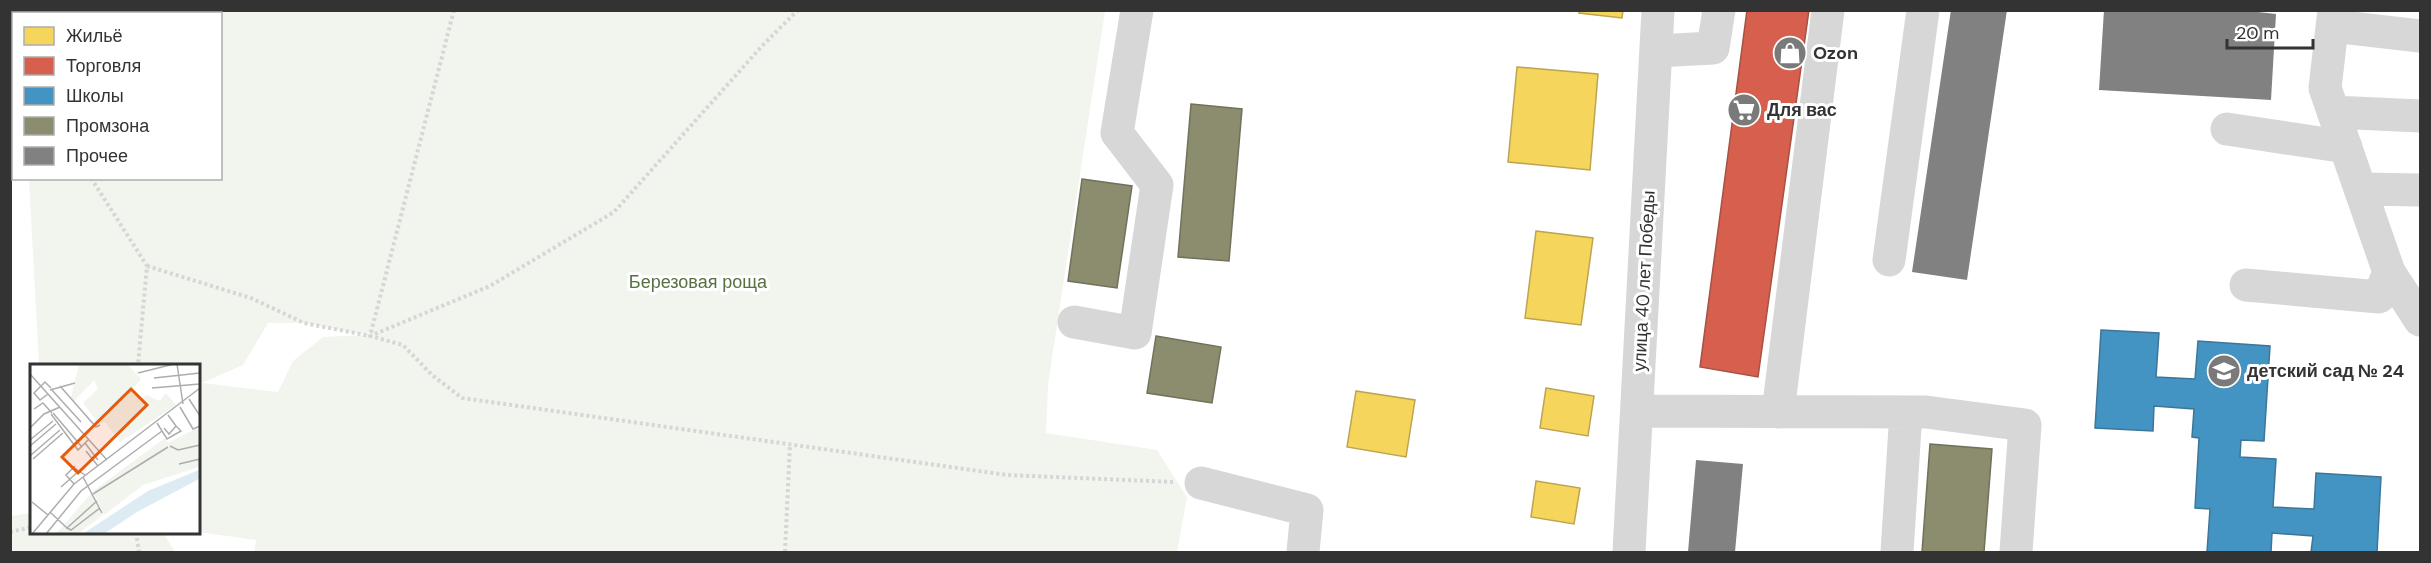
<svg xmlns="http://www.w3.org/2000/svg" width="2431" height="563" viewBox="0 0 2431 563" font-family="'DM Sans',sans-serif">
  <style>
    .green { fill: #f1f5ed; fill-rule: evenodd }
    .homes { fill: #f6d55c; stroke: #bca450; stroke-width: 1.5 }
    .shops { fill: #d6604d; stroke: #a55245; stroke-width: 1.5 }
    .schools { fill: #4393c3; stroke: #3e7698; stroke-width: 1.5 }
    .industry { fill: #8c8c6e; stroke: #71715c; stroke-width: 1.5 }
    .building { fill: #818181 }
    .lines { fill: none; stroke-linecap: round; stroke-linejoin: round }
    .path { stroke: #d6d6d6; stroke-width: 4; stroke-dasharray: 3 3; stroke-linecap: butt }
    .minor { stroke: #d7d7d7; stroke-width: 33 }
    .labels { text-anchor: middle; stroke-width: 6; stroke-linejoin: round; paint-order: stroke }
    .poi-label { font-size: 18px; font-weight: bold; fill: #333; stroke: #fff; text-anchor: start }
    .street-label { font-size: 18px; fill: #333; stroke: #fff }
    .park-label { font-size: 18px; fill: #56703f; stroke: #fff }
    .inset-road { fill: none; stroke: #adadad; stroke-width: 1.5 }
    .view { fill: #e8590c; fill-opacity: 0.15; stroke: #e8590c; stroke-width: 3 }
    .inset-edge { fill: none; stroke: #333; stroke-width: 3 }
  </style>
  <rect width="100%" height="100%" fill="#fff"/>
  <path class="green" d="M10 11H1105L1048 384 1046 433 1157 450 1187 497 1177 552H254L256 540 198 532V365H39L29 179 220 178V14H14L13 98 10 97ZM268 323H304L367 335 323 337 293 361 278 392 202 383 243 365Z
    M31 513 32 532H163L175 552H11V516Z"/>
  <path class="homes" d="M1580 10H1623L1622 18 1579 13Z
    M1517 67 1598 74 1590 170 1508 162Z
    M1536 231 1593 238 1581 325 1525 318Z
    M1546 388 1594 396 1588 436 1540 428Z
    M1356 391 1415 400 1406 457 1347 447Z
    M1536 481 1580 488 1574 524 1531 517Z"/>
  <path class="shops" d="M1747 10H1809L1758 377 1700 367Z"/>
  <path class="schools" d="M2101 330 2159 333 2156 377 2195 379 2198 341 2270 346 2264 441 2241 440 2240 457 2276 459 2273 507 2314 509 2316 473 2381 477 2377 552H2311L2313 536 2272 533 2271 552H2207L2210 509 2195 508 2199 438 2192 437 2194 409 2154 406 2153 431 2095 428Z"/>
  <path class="industry" d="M1191 104 1242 109 1229 261 1178 257Z
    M1082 179 1132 186 1117 288 1068 281Z
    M1156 336 1221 347 1212 403 1147 393Z
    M1930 444 1992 449 1984 552H1922Z"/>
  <path class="building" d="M1951 10H2007L1967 280 1912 272Z
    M2104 10H2259L2258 12 2276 14 2271 100 2099 90Z
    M1696 460 1743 464 1735 552H1688Z"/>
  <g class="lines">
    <path class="path" d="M454 10 370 336 490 286 614 212 762 46 798 10
      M10 63 14 64
      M91 178 147 266 138 365
      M147 266 251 298 304 323 370 336 403 345 432 375 462 398 1007 475 1173 482
      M10 532 32 527
      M136 532 139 552
      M785 552 790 444"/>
    <path class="minor" d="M2334 10 2325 88 2389 272 2420 320
      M2333 26 2420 36
      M1656 51 1713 48 1719 10
      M2333 112 2420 116
      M2227 129 2346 147
      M2360 189 2420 190
      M1889 260 1923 10
      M2246 285 2379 297 2389 272
      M1074 322 1135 333 1157 185 1117 133 1137 10
      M1637 411 1926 412 2025 425 2016 552
      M1778 412 1828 10
      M1201 483 1307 510 1303 552
      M1629 552 1658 10
      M1897 552 1906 412"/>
  </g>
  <defs>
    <symbol id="shop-disc" viewBox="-11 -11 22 22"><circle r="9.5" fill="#7a7a7a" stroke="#fff"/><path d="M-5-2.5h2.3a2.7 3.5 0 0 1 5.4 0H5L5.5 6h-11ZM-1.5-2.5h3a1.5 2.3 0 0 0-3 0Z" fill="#fff"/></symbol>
    <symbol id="supermarket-disc" viewBox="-11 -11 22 22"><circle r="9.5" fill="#7a7a7a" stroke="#fff"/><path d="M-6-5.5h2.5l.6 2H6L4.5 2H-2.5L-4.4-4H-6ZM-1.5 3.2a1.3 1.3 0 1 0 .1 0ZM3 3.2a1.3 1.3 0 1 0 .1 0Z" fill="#fff"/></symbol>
    <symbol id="school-disc" viewBox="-11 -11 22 22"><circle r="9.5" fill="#7a7a7a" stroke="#fff"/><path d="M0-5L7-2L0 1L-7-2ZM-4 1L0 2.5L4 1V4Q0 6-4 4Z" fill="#fff"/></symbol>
  </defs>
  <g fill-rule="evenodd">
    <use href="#shop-disc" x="1771" y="34" width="38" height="38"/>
    <use href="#supermarket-disc" x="1725" y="91" width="38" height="38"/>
    <use href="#school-disc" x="2205" y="352" width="38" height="38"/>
  </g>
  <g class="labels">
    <g class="poi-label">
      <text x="1813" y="59">Ozon</text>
      <text x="1767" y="116">Для вас</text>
      <text x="2247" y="377">детский сад № 24</text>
    </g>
    <g class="street-label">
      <text transform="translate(1644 281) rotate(-87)" y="6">улица 40 лет Победы</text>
    </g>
    <g class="park-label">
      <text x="698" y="288">Березовая роща</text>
    </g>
  </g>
  <g transform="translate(30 364)">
    <rect width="170" height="170" fill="#fff"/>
    <path d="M49 0H97L111 15 101 27 111 36 116 31 130 37 136 29 146 41 90 78 75 58 69 60 53 39 68 25 64 16 44 37 41 33ZM169 63V103L113 121 74 151 63 127 135 74 138 79ZM62 128 73 151 49 169 26 170Z" fill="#f1f5ed"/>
    <path d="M169 106V115L107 148 75 169H54L118 127Z" fill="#ddebf3"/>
    <path class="inset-road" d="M147 0 153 40M108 9 144 0M0 10 77 96M124 14 170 9M30 22 66 63 70 61M122 24 170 20M21 25 51 58M20 26 45 19M18 30 10 36 4 29 15 18 21 24M159 35 170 52M150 43 163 65 170 62M4 45 13 39 22 49M23 49 52 83M21 50 48 86 59 75M127 59 137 75 151 67 146 62M0 64 14 50 30 43M134 64 139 70 146 62 138 51M0 76 23 57M55 79 68 96M0 82 26 60M140 82 148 86 170 81M56 87 68 102M1 91 30 66M3 95 33 69M37 99 55 111M149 100 170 95M53 113 72 149M44 120 36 111 45 102M31 123 50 106M63 130 138 83M67 137 37 164 41 166 70 144M2 138 18 151M20 148 37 164M2 170 44 120 170 24M16 170 51 127 132 67"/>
    <path class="view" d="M101 25 117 41 48 109 32 93Z"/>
    <rect width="170" height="170" class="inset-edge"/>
  </g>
  <rect width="2431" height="563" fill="none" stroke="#333333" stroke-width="24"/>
  <rect x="12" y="12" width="210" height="168" fill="#ffffff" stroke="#adadad" stroke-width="1.5"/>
  <rect x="24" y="27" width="30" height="18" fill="#f6d55c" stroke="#adadad" stroke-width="1.5"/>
  <text x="66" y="42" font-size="18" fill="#333333">Жильё</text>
  <rect x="24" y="57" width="30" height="18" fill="#d6604d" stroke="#adadad" stroke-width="1.5"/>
  <text x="66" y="72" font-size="18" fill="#333333">Торговля</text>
  <rect x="24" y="87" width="30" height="18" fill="#4393c3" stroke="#adadad" stroke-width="1.5"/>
  <text x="66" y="102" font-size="18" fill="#333333">Школы</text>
  <rect x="24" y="117" width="30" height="18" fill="#8c8c6e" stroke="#adadad" stroke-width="1.5"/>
  <text x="66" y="132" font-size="18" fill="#333333">Промзона</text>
  <rect x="24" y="147" width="30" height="18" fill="#818181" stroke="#adadad" stroke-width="1.5"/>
  <text x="66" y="162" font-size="18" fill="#333333">Прочее</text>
  <path d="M2227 39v9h86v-9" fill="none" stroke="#333333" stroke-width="3"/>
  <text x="2236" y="39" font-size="18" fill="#333333" stroke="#ffffff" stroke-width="4.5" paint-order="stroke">20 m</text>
</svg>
